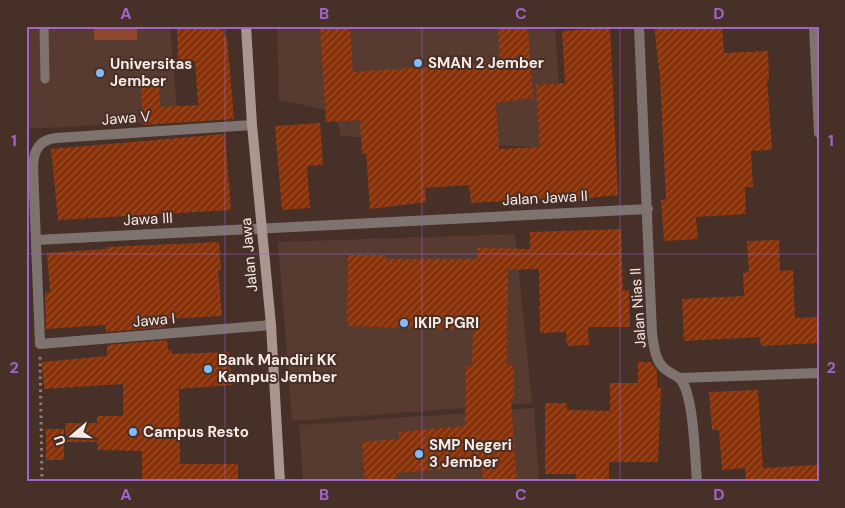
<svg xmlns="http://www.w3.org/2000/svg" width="845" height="508" viewBox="0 0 845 508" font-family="'DM Sans',sans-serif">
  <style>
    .built { fill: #573a30 }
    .green { fill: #8f482d }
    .building { fill: url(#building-hatch) }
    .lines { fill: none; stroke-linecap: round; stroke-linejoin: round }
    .path { stroke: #907e77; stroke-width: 3; stroke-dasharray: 2.5 4; stroke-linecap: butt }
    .service { stroke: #7f736f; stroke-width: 9 }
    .minor { stroke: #7f736f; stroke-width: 10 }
    .secondary { stroke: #a8968f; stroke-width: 10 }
    .grid { fill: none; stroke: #a065ca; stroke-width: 1; stroke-opacity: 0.55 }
    .poi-dot { fill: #82bcfa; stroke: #463028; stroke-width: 2 }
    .labels { text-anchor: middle; stroke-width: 4; stroke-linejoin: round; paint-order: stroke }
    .poi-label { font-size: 15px; font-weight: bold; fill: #f7e9e3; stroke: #463028; text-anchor: start }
    .street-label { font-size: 15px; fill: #f7e9e3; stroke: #463028 }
    .neatline { fill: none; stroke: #a065ca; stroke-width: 2 }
    .grid-label { font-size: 16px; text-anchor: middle; font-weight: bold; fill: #a065ca }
  </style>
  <defs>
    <pattern id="building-hatch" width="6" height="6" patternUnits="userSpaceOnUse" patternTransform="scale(1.25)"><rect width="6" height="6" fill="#883108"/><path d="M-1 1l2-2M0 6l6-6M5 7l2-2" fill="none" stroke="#9a4f2c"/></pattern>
  </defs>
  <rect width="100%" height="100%" fill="#463028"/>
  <path class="built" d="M26 26H170L178 121 26 129Z
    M277 26H555L563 149 341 136 335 112 279 100Z
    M515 234 532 403 292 421 278 242Z
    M26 307 29 482H26Z
    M534 408 539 482H303L299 425Z"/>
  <path class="green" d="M94 26H137V40H94Z"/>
  <path class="building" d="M177 26H223L224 37H227L234 119 143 125 141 87 159 86 160 107 198 105 195 61 178 62Z
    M320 26H350L353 72 500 62 498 26H528L533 98 496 103 499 149 540 147 536 85 565 83 562 31 610 28 618 195 559 201V198L471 203 469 185 425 188 426 202 370 209 366 153 362 154 360 120 326 122Z
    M654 26H722L724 53 768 51 769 79H767L772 150 751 151 753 187H745L746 214 696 217 698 239 664 241 661 200 666 199 660 77Z
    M320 123 323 165 307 166 310 208 282 210 275 126Z
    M225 134 231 210 58 220 51 149Z
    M621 229 623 291 629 290 630 327H588L589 345 567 346 566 332 540 333 539 269 508 270 507 366H514V400H511L517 482H483L482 466 396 473 397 482H365L362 442 399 439V432L465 426 466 366H472L473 330 347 326 348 255H385V259H477V248L530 249V232Z
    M779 240 780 271 793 270 795 318 819 317V343L761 346 760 337 684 341 682 299 744 296 743 273 749 272 747 241Z
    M219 242 221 270H218L222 316 166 319V327L106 332 105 325 46 329 45 293 50 292 47 253 106 249V247Z
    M167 340 168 350H172V354L229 352 232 385 179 389 180 464H238V482H142V451L98 450 97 442H66L65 423H97V416H123V384L44 389 42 362 107 356V345Z
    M638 362H651L657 371V388H661L658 462H609V482H576V474H545V403H567V410L610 411V383H638Z
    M758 390 763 468 819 465V482H746L745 468 722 470 719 430H712L709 392Z
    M46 429H64V460H46Z"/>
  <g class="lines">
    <path class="path" d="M40 357 42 482"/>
    <path class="service" d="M44 26 45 79"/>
    <path class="minor" d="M639 26 652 334C654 346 655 361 665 369 672 375 679 375 683 383 694 403 695 458 697 482
      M814 26 819 133
      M252 125 56 138C39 140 34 150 33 166L40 344 271 325
      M36 240 648 209
      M679 378 819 373"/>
    <path class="secondary" d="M246 26 252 125 271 325 280 482"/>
  </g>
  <path class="grid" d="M225 26V482M422 26V482M620 26V482M26 254H819"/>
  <g class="poi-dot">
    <circle cx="418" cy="63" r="5"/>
    <circle cx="100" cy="73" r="5"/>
    <circle cx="404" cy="323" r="5"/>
    <circle cx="208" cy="369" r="5"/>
    <circle cx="133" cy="432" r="5"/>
    <circle cx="419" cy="454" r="5"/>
  </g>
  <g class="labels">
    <g class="poi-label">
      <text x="428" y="68">SMAN 2 Jember</text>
      <text x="110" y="69">Universitas<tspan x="110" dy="17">Jember</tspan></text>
      <text x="414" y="328">IKIP PGRI</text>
      <text x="218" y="365">Bank Mandiri KK<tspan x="218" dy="17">Kampus Jember</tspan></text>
      <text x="143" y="437">Campus Resto</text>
      <text x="429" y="450">SMP Negeri<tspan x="429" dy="17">3 Jember</tspan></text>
    </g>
    <g class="street-label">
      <text transform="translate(126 118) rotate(-4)" y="5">Jawa V</text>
      <text transform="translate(545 198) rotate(-3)" y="5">Jalan Jawa II</text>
      <text transform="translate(148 219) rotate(-3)" y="5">Jawa III</text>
      <text transform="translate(249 255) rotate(-95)" y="5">Jalan Jawa</text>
      <text transform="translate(638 308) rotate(-94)" y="5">Jalan Nias II</text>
      <text transform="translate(154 320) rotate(-5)" y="5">Jawa I</text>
    </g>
  </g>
  <rect width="845" height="508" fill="none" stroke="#463028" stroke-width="55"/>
  <g transform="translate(72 436) rotate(251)" stroke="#463028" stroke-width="4" paint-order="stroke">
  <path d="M0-4L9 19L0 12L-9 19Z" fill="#f7e9e3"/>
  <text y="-8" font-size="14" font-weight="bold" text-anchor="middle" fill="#f7e9e3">U</text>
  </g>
  <rect x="28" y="28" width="790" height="452" class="neatline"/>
  <g class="grid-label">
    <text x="126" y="19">A</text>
    <text x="324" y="19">B</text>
    <text x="521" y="19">C</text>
    <text x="719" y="19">D</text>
    <text x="14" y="146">1</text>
    <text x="831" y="146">1</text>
    <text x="14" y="373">2</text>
    <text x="831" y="373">2</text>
    <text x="126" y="500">A</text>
    <text x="324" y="500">B</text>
    <text x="521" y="500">C</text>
    <text x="719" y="500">D</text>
  </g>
</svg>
